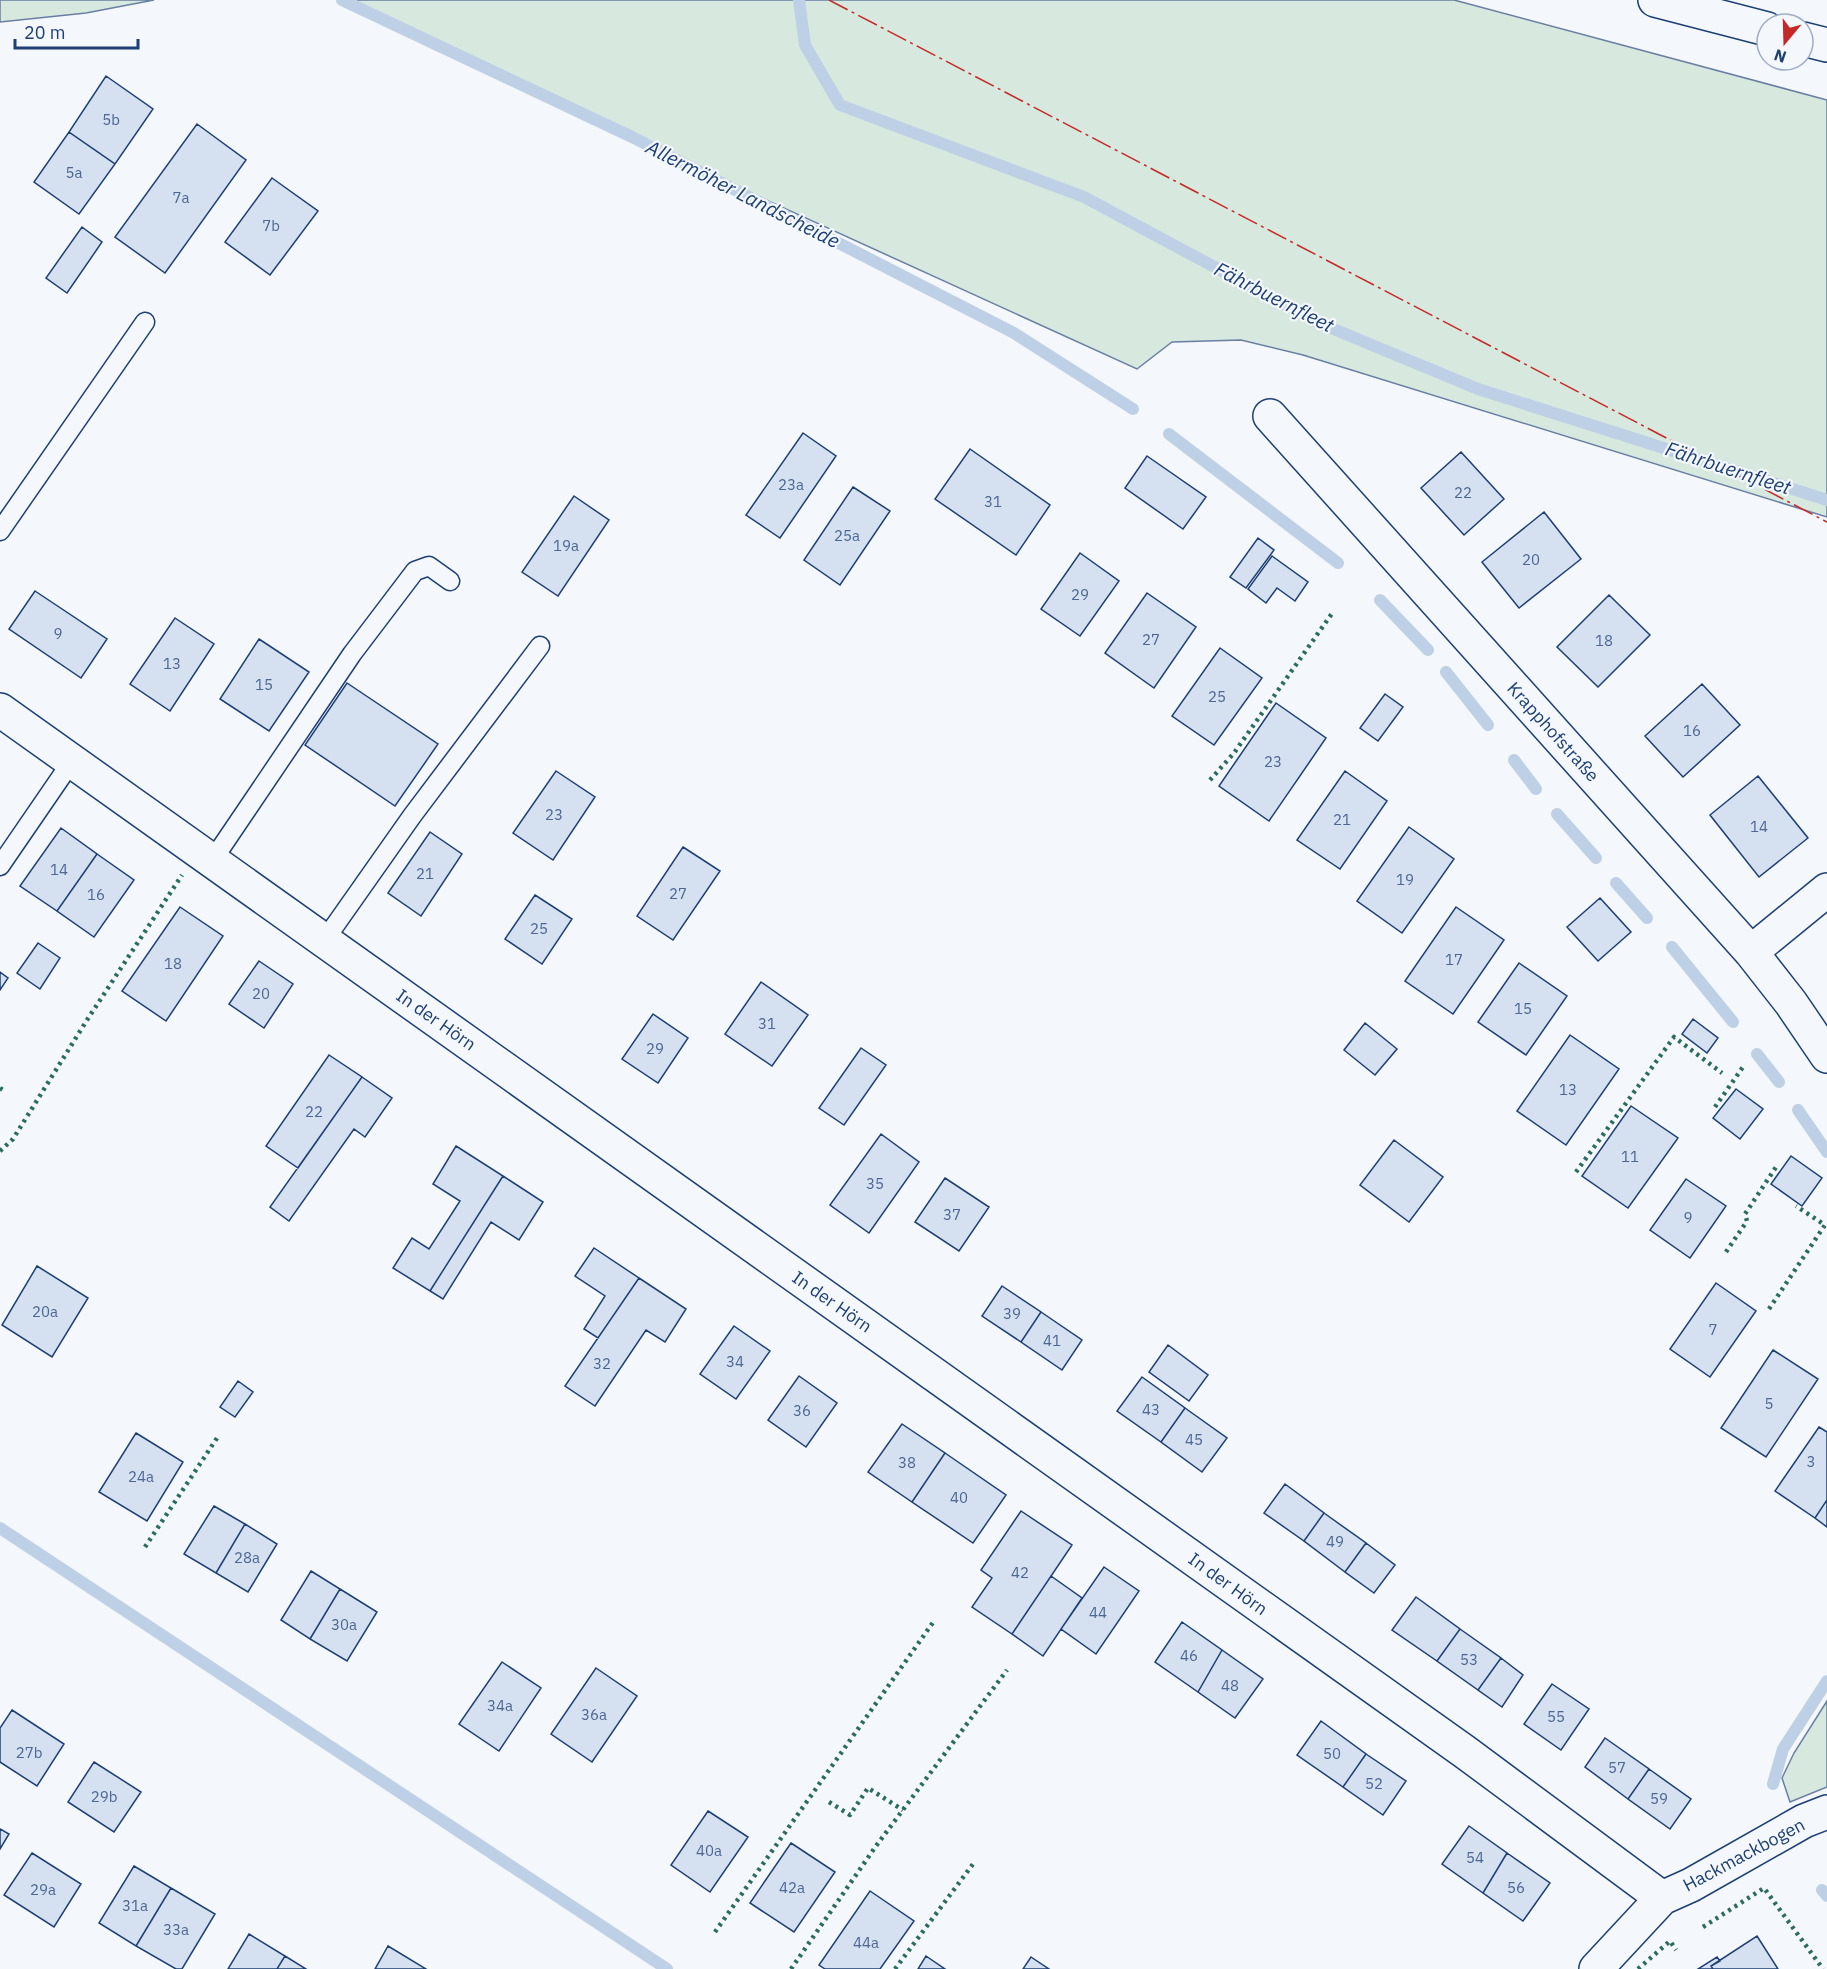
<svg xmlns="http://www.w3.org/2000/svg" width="1827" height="1969" viewBox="0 0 1827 1969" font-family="'IBM Plex Sans',sans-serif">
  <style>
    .green { fill: #d7e8df; stroke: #687fa3; stroke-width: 1.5 }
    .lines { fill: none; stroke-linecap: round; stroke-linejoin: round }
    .stream { stroke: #bed0e5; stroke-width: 12 }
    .building { fill: #d5e0f0; stroke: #1d3f73; stroke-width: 1.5 }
    .lane-casing { stroke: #1d3f73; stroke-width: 21 }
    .street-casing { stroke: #1d3f73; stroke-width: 36 }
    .highway-casing { stroke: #1d3f73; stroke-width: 36 }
    .lane { stroke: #f4f7fb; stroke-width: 18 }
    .street { stroke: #f4f7fb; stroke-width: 33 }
    .highway { stroke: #f4f7fb; stroke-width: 33 }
    .hedge { stroke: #2c6c60; stroke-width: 4.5; stroke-dasharray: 3 4.5; stroke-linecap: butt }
    .power { stroke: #c62828; stroke-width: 1.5; stroke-dasharray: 21 4.5 3 4.5; stroke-linecap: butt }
    .labels { text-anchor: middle; stroke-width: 4.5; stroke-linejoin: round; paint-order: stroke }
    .number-label { font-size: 15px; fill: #4b6792 }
    .street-label { font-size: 18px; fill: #1d3f73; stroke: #f4f7fb }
    .water-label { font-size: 20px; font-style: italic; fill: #1d3f73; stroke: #f4f7fb }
  </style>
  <rect width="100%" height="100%" fill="#f4f7fb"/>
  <path class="green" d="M0 0H154L86 13 0 22Z
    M342 0H1454L1827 100V517L1303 355 1241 340 1172 342 1137 369 740 188Z
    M1827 1701V1787L1790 1802 1782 1778 1794 1753Z"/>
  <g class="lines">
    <path class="stream" d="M342 0 632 137 1014 333 1133 409
      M799 0 805 45 840 105 1084 197 1319 323 1478 389 1827 500
      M1169 434 1338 563
      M1380 600 1428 650
      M1446 672 1488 725
      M1514 760 1536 789
      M1557 814 1596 858
      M1616 883 1647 918
      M1672 947 1733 1022
      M1757 1054 1779 1082
      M1798 1110 1827 1152
      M0 1528 667 1969
      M1773 1784 1783 1749 1827 1681
      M1822 1890 1827 1896"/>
  </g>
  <path class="building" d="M106 76 153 109 115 164 69 132Z
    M197 124 246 160 165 273 115 237Z
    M69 132 115 164 79 214 34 182Z
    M272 178 318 211 270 275 225 242Z
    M82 227 102 242 67 293 46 278Z
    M803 433 836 456 780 538 746 515Z
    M970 449 1050 505 1016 555 935 499Z
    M1461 452 1504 499 1464 535 1421 488Z
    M1147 456 1206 497 1183 529 1125 488Z
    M853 487 890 511 840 585 804 560Z
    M574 496 609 520 558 596 522 572Z
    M1544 512 1581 559 1519 608 1482 562Z
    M1258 538 1274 550 1246 588 1230 577Z
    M1080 553 1119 581 1080 636 1041 609Z
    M1272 556 1308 582 1295 601 1277 588 1266 603 1248 589Z
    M35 591 107 639 81 678 9 629Z
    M1147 593 1196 627 1154 688 1105 653Z
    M1609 595 1650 635 1598 687 1557 647Z
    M175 618 214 644 170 711 130 684Z
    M259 639 309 672 269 731 220 699Z
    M1220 648 1262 678 1214 745 1172 716Z
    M347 683 438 744 395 806 305 745Z
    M1702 684 1740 725 1683 777 1645 736Z
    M1385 694 1403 707 1378 741 1360 728Z
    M1276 703 1326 738 1269 821 1219 786Z
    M556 771 595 797 553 860 513 833Z
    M1345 771 1387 801 1340 869 1297 840Z
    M1758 776 1808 838 1759 877 1710 815Z
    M1409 827 1454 859 1402 933 1357 901Z
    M61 828 97 854 57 911 20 886Z
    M430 832 462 854 421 916 388 893Z
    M683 847 720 871 673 940 637 916Z
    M97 854 134 880 94 937 57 911Z
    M535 895 572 919 542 964 505 939Z
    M1600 898 1631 932 1598 961 1567 927Z
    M180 907 223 936 166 1021 122 991Z
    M1456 907 1504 940 1453 1014 1405 981Z
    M38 943 60 958 40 989 17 973Z
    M259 961 293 984 264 1028 229 1004Z
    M1519 963 1567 996 1526 1055 1478 1022Z
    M0 972 8 978 0 990Z
    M761 982 808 1015 772 1066 725 1034Z
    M653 1014 688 1038 658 1083 622 1059Z
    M1693 1019 1718 1038 1707 1053 1682 1034Z
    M1365 1023 1397 1049 1375 1075 1344 1050Z
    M1570 1035 1619 1069 1566 1145 1517 1111Z
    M861 1048 886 1065 844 1125 819 1108Z
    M329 1055 362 1077 298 1168 266 1146Z
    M362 1077 392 1098 365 1137 354 1129 289 1221 270 1207Z
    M1736 1089 1763 1109 1740 1139 1713 1118Z
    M1631 1106 1678 1138 1628 1208 1582 1176Z
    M881 1134 919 1162 869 1233 830 1205Z
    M1394 1140 1443 1177 1409 1222 1360 1185Z
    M456 1146 503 1176 430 1291 393 1268 412 1238 429 1249 460 1201 433 1184Z
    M1791 1156 1822 1178 1802 1206 1771 1184Z
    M503 1176 543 1202 519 1240 491 1222 443 1299 430 1291Z
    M945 1178 989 1207 959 1251 915 1222Z
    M1686 1179 1726 1206 1690 1258 1650 1230Z
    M594 1248 639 1278 598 1338 584 1329 605 1296 575 1276Z
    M37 1266 88 1298 52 1357 2 1325Z
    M639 1278 686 1309 665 1342 646 1330 595 1406 565 1386Z
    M1716 1283 1756 1311 1710 1377 1670 1349Z
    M1002 1286 1041 1312 1021 1342 982 1316Z
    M1041 1312 1082 1340 1062 1370 1021 1342Z
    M734 1326 770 1351 736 1399 700 1374Z
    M1168 1345 1208 1375 1189 1401 1149 1372Z
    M1773 1350 1818 1379 1766 1457 1721 1428Z
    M799 1376 837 1403 806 1447 768 1420Z
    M1142 1377 1185 1408 1161 1442 1117 1411Z
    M238 1381 253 1392 235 1417 220 1407Z
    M1185 1408 1227 1438 1202 1472 1161 1442Z
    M902 1424 945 1453 912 1502 868 1472Z
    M1819 1427 1827 1432V1500L1815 1518 1775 1491Z
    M136 1433 183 1462 147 1521 99 1492Z
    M945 1453 1006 1495 973 1543 912 1502Z
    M1285 1484 1324 1513 1304 1541 1264 1513Z
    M1827 1500V1527L1815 1518Z
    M214 1506 245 1524 216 1573 184 1554Z
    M1021 1511 1072 1545 1012 1634 972 1607 992 1578 981 1570Z
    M1324 1513 1366 1543 1345 1572 1304 1541Z
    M245 1524 277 1544 248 1592 216 1573Z
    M1366 1543 1395 1565 1374 1593 1345 1572Z
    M1104 1567 1139 1591 1096 1654 1061 1629Z
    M311 1571 340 1589 310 1639 281 1620Z
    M1051 1576 1082 1598 1043 1656 1012 1634Z
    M340 1589 377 1612 347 1661 310 1639Z
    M1416 1597 1460 1629 1437 1661 1392 1630Z
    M1182 1622 1222 1650 1198 1692 1155 1662Z
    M1460 1629 1501 1658 1478 1690 1437 1661Z
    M1222 1650 1263 1679 1235 1718 1198 1692Z
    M1501 1658 1523 1675 1502 1707 1478 1690Z
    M502 1662 541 1688 499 1751 459 1724Z
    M596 1668 637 1696 592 1762 551 1734Z
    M1552 1684 1589 1709 1561 1750 1524 1724Z
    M12 1710 64 1744 37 1786 0 1762V1728Z
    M1321 1721 1366 1754 1343 1787 1297 1755Z
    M1605 1738 1649 1769 1628 1799 1585 1767Z
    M1366 1754 1406 1781 1383 1815 1343 1787Z
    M94 1762 141 1792 114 1832 68 1802Z
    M1649 1769 1691 1799 1670 1829 1628 1799Z
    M708 1811 748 1837 710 1892 671 1865Z
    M1469 1826 1507 1853 1483 1893 1442 1864Z
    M0 1829 9 1834 0 1849Z
    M791 1843 835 1872 794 1932 750 1903Z
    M32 1853 81 1884 54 1927 4 1895Z
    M1507 1853 1550 1883 1523 1921 1483 1893Z
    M134 1866 171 1888 136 1946 99 1923Z
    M171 1888 215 1914 182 1969H176L136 1946Z
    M870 1891 914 1921 880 1969H825L819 1965Z
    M249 1934 285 1956 277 1969H228Z
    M1757 1936 1778 1969H1713L1711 1966Z
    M388 1946 426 1969H375Z
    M285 1956 306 1969H277Z
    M926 1956 945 1969H918Z
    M1031 1957 1049 1969H1023Z
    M1717 1957 1720 1961 1711 1966 1713 1969H1698Z"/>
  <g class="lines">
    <defs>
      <path id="lane" d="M0 531 145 322
        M212 861 352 654 415 571 429 566 450 581
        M0 866 72 761
        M324 941 412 816 540 646"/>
      <path id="street" d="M1270 416 1751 952 1791 1003 1827 1056
        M0 710 1465 1752 1662 1898
        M1751 952 1827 890
        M1596 1969 1662 1898 1691 1885 1804 1821 1827 1812"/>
      <path id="highway" d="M1655 0 1767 29
        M1803 39 1827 45"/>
    </defs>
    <use href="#lane" class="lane-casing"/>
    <use href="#street" class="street-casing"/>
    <use href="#highway" class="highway-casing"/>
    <use href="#lane" class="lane"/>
    <use href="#street" class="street"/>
    <use href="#highway" class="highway"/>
    <path class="hedge" d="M1210 780 1234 753 1333 612
      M0 1088 6 1092
      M1715 1107 1745 1064
      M0 1151 13 1139 87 1020 182 875
      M1576 1172 1674 1037 1722 1073
      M1726 1252 1747 1221 1745 1214 1778 1164
      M1769 1309 1825 1225 1796 1206
      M145 1547 219 1435
      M829 1802 850 1815 868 1788 903 1810
      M1703 1927 1764 1888 1823 1969
      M715 1932 934 1621
      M791 1969 876 1846 1007 1670
      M895 1969 973 1864
      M1638 1969 1670 1941 1676 1950"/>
    <path class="power" d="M829 0 1827 522"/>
  </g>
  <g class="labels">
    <g class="number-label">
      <text x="111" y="125">5b</text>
      <text x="74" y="178">5a</text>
      <text x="181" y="203">7a</text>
      <text x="271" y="231">7b</text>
      <text x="791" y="490">23a</text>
      <text x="1463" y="498">22</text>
      <text x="993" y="507">31</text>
      <text x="847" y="541">25a</text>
      <text x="566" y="551">19a</text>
      <text x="1531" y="565">20</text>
      <text x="1080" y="600">29</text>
      <text x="58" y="639">9</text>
      <text x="1151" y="645">27</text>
      <text x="1604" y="646">18</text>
      <text x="172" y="669">13</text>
      <text x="264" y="690">15</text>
      <text x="1217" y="702">25</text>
      <text x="1692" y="736">16</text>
      <text x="1273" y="767">23</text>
      <text x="554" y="820">23</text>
      <text x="1342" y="825">21</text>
      <text x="1759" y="832">14</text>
      <text x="59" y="875">14</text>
      <text x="425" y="879">21</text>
      <text x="1405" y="885">19</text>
      <text x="678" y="899">27</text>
      <text x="96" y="900">16</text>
      <text x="539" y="934">25</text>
      <text x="1454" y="965">17</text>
      <text x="173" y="969">18</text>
      <text x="261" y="999">20</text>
      <text x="1523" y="1014">15</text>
      <text x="767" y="1029">31</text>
      <text x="655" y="1054">29</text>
      <text x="1568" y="1095">13</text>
      <text x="314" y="1117">22</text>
      <text x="1630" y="1162">11</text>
      <text x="875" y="1189">35</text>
      <text x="952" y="1220">37</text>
      <text x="1688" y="1223">9</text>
      <text x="45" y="1317">20a</text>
      <text x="1012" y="1319">39</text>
      <text x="1713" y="1335">7</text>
      <text x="1052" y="1346">41</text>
      <text x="735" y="1367">34</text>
      <text x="602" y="1369">32</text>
      <text x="1769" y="1409">5</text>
      <text x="1151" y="1415">43</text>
      <text x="802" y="1416">36</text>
      <text x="1194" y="1445">45</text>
      <text x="1811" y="1467">3</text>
      <text x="907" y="1468">38</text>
      <text x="141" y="1482">24a</text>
      <text x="959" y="1503">40</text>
      <text x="1335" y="1547">49</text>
      <text x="247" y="1563">28a</text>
      <text x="1020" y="1578">42</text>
      <text x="1098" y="1618">44</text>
      <text x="344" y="1630">30a</text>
      <text x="1189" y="1661">46</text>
      <text x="1469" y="1665">53</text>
      <text x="1230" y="1691">48</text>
      <text x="500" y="1711">34a</text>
      <text x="594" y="1720">36a</text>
      <text x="1556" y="1722">55</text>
      <text x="29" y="1758">27b</text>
      <text x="1332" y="1759">50</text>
      <text x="1617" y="1773">57</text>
      <text x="1374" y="1789">52</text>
      <text x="104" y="1802">29b</text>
      <text x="1659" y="1804">59</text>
      <text x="709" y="1856">40a</text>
      <text x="1475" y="1863">54</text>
      <text x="792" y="1893">42a</text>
      <text x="1516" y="1893">56</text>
      <text x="43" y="1895">29a</text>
      <text x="135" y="1911">31a</text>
      <text x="176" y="1935">33a</text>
      <text x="866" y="1948">44a</text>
    </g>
    <g class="street-label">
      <text transform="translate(1553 732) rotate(48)" y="6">Krapphofstraße</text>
      <text transform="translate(436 1020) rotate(35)" y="6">In der Hörn</text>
      <text transform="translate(832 1302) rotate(35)" y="6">In der Hörn</text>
      <text transform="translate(1228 1584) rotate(36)" y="6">In der Hörn</text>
      <text transform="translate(1744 1855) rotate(-28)" y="6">Hackmackbogen</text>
    </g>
    <g class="water-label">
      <text transform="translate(743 194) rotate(27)" y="7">Allermöher Landscheide</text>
      <text transform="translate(1274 297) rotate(27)" y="7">Fährbuernfleet</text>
      <text transform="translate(1728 468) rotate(18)" y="7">Fährbuernfleet</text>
    </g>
  </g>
  <g transform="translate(1785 42) rotate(199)"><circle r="28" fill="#f4f7fb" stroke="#9eadc5" stroke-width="1.5"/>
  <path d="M0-4.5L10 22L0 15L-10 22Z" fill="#c62828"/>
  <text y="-9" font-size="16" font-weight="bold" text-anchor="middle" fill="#1d3f73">N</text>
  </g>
  <path d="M15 39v9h123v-9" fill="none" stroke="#1d3f73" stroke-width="3"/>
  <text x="24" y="39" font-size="18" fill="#1d3f73" stroke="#f4f7fb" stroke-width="4.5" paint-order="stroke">20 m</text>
</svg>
